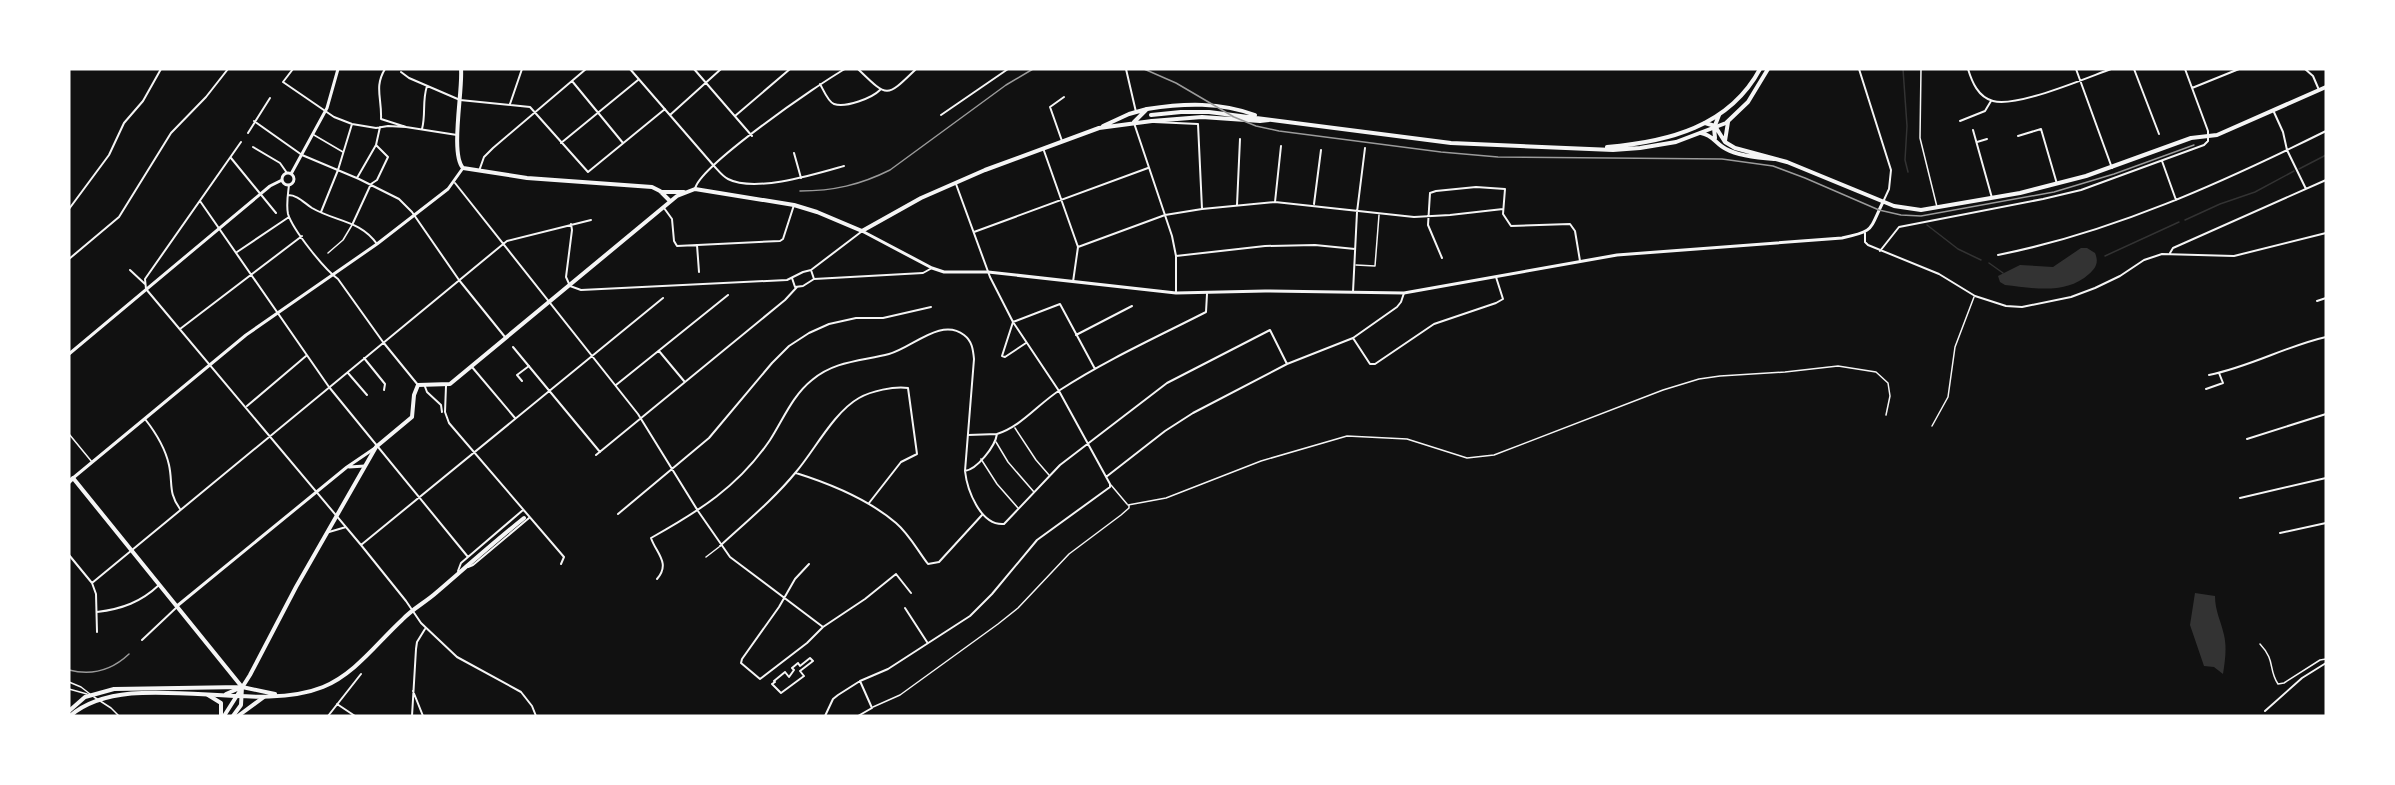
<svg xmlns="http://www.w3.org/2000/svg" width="2395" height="785" viewBox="0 0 2395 785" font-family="Figtree,sans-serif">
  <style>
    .water { fill: #333 }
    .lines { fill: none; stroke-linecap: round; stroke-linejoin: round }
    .stream { stroke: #333; stroke-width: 1.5 }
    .service { stroke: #f5f5f5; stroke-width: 1.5 }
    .pedestrian { stroke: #f5f5f5; stroke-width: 2 }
    .minor { stroke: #f5f5f5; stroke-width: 2 }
    .tertiary { stroke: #f5f5f5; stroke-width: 3 }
    .secondary { stroke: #f5f5f5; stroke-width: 4 }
    .primary { stroke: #f5f5f5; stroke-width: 4 }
    .tram { stroke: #9a9a9a; stroke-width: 1.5 }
  </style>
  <rect width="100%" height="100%" fill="#111"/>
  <path class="water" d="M2081 248H2087L2095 253C2099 262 2096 268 2089 274 2066 295 2033 288 2005 285L2000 282 1998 276 2020 265 2053 267Z
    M2195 593 2215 596C2215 611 2221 621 2224 635 2227 648 2225 661 2223 674L2214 667 2204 666 2190 625Z"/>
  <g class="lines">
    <path class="stream" d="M1903 69 1907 126 1905 160 1908 172
      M2299 169 2326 155
      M2185 220 2220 204 2255 192 2294 171
      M1927 225 1958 249 1981 260
      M2105 256 2179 222
      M1989 263 2003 273"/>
    <path class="service" d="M1921 69 1920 138 1937 207
      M314 135 343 152
      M328 253 343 240 352 225
      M1356 265 1375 266 1379 215
      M1932 426 1948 397 1955 347 1974 297
      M1015 428 1036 460 1049 475
      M69 434 92 462
      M996 442 1008 462 1034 492
      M981 459 997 484 1018 508
      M1111 485 1127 504
      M1128 505 1166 498 1261 461 1347 436 1407 439 1467 458 1494 455 1663 390 1699 379 1720 376 1785 372 1838 366 1876 372 1888 383 1890 396 1886 415
      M706 557 719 547
      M2260 644C2276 661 2268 669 2278 684L2284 683 2320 660 2326 659
      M69 682 81 687 90 694
      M69 689 87 694
      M94 697 111 708 119 716
      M873 707 900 695 998 624 1018 608 1069 554 1121 515 1129 508V505"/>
    <path class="pedestrian" d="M794 153 801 178
      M522 381 517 375 529 366
      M424 384 427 392 441 405 442 412
      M810 658 813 661 800 671 804 676 781 693 772 684 775 682 774 681 785 672 789 677 794 670 792 668 798 663 800 666Z"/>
    <path class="minor" d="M293 69 283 82 334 117 352 124 376 128 388 126 406 127 457 135
      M385 69C374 87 382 98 381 119L406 127
      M630 69 714 166C718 170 722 176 728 179 755 193 816 174 844 166
      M694 69 752 136
      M858 69C888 98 886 98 916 69
      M1126 69 1136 112
      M1859 69 1891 170 1889 189 1883 202
      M1968 69C1972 82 1978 97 1993 101 2016 108 2086 78 2111 69
      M2076 69 2112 168
      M2134 69 2159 134
      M2305 69 2313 76 2319 90
      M401 72 409 78 460 100 530 107 588 172 665 109
      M572 81 623 143
      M820 84C823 89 828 102 834 104 846 108 872 98 880 90
      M2192 88 2239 69
      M510 104 522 69
      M2273 110 2283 132 2287 150 2306 189
      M670 115 721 69
      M941 115 1008 69
      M735 116 790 69
      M254 121 302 155 359 179 399 199 412 212 459 280 505 337
      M1960 121 1985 111 1991 101
      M1154 122 1198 124 1202 209
      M1134 123 1172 236 1176 256V293
      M422 129C426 114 422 101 427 86
      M1973 130 1992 198
      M248 133 270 98
      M2018 136 2041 129 2057 184
      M1062 141 1050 107 1064 97
      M241 142 145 279 146 289 361 545 406 601 421 623 457 657 521 692 532 706 536 716
      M1977 142 1987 139
      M561 143 638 80
      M253 147 280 163 287 173
      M1043 148 1078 247 1073 282
      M231 158 276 213
      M2162 161 2176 200
      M479 171 484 157 493 148 586 69
      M357 178 376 145 380 127
      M455 183 638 414 698 511 730 557 823 627
      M289 185C288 194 286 204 288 214 293 230 324 269 338 279L383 342 418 385
      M695 189C699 166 820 83 845 69
      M288 195C298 195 304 203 312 208 336 222 360 220 377 244
      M200 201 329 387 468 557
      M1275 202 1281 146
      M1314 204 1321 150
      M1237 205 1240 139
      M664 208 672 219 674 241 677 246 780 241 783 239 794 205
      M69 209 109 155 124 123 143 101 161 69
      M321 212 338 170 352 124
      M353 223 371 184 377 180 388 157 376 145
      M571 224 572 230 566 277 570 286 581 290 787 280 803 272 811 270 861 232
      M974 232 1148 168
      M1865 233V242L1868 245 1939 274 1975 296 2006 306 2022 307 2071 297 2095 288 2120 276 2144 260 2162 254 2234 256 2326 233
      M697 245 699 272
      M1078 247 1165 215 1202 209 1275 202 1414 217 1450 215 1503 209
      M1880 251 1899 227 2043 199 2081 190 2204 145 2208 141V131L2185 69
      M237 252 289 217
      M2170 253 2173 248 2326 180
      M1998 255C2113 232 2221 183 2326 131
      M1176 256 1265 246 1315 245 1355 249
      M1442 258 1428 225 1430 193 1436 191 1476 187 1505 189 1503 214 1511 226 1570 224 1575 231 1580 261
      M69 259 119 217 171 133 206 97 228 69
      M130 270 145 284
      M792 278 795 287 803 286 814 279 811 270
      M814 279 923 273 932 268
      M1353 292 1357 212 1365 148
      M2317 301 2326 298
      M180 329 302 236
      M1076 335 1132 306
      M1353 338 1370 364H1375L1434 324 1496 303 1503 299 1496 277
      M1026 343 1005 357 1002 356 1013 322 1060 304 1095 369
      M513 347 600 452
      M659 351 684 381
      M364 358 385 384 384 390
      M472 367 515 418
      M348 373 367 395
      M2209 375C2250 367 2286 346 2326 337
      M616 385 728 295
      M446 386 445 412 449 423 564 557 561 564
      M2206 389 2223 383 2219 373
      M247 406 306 356
      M145 419C156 433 165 447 169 465 173 483 168 493 180 509
      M968 435 997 434
      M2247 439 2326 414
      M596 455 785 300 797 287
      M965 471C977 469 995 447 997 434 1022 426 1038 404 1060 390 1106 360 1157 337 1206 312L1207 294
      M796 473C831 484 868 499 896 523 909 534 918 551 928 564L939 562 982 515
      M1106 477 1165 431 1193 413 1287 364 1353 338 1397 307 1401 302 1404 293
      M2240 498 2326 478
      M618 514 709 438 772 363 789 346 809 333 829 324 856 318H883L931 307
      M329 532 346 527
      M2280 533 2326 523
      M361 545 663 298
      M720 546C746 522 774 499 796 472 814 451 834 412 859 398 871 391 894 386 908 388L917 454 901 462 869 503
      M69 555 92 583 96 594 97 632
      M809 564 795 579 779 607 742 659 741 663 760 679 807 643 823 627 865 599 896 574 911 593
      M468 567 473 565 529 518
      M458 571 461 563 523 510
      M657 579C671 563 656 553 651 538 699 511 738 487 770 440 783 420 792 396 812 380 834 361 861 361 889 354 912 348 941 317 964 335 972 341 973 349 974 359L965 471C967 489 980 526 1004 524L1060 465 1167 383 1270 330 1287 364
      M92 583 502 245 507 241 591 220
      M905 608 927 642
      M97 612C122 609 141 602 159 585
      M142 640 177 607
      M413 691 423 716
      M337 704 355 716
      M2265 711 2302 678 2326 663
      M328 716 361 674
      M412 716 416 649 417 642 425 629
      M825 716 833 699 838 695 860 681 888 669 970 616 992 594 1037 540 1110 487V484L1059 391 1013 322 990 277 956 184
      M858 716 872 708 860 681"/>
    <path class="tertiary" d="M282 179a6 6 0 1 1 12 0a6 6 0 1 1-12 0Z
      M291 174 327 108 338 69
      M862 231 932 268 944 272H988L1176 293 1265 291 1404 293 1617 255 1842 238C1875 231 1869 230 1883 202
      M69 354 270 186 282 180
      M349 467 365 466
      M73 478 246 335 377 244 448 189 463 168
      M177 606 347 467 375 448"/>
    <path class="secondary" d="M461 69C463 90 450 154 463 168L527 178 652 187 660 191 670 201
      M1134 122 1146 110
      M1705 123 1715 126 1725 142 1735 148 1787 162 1894 206 1921 210 2020 193 2086 176 2191 138 2217 135 2326 87
      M1103 126 1129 114 1147 109
      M1701 133C1713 135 1716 144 1726 149 1739 156 1759 158 1774 159
      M1715 138 1714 128 1719 115
      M1725 141 1728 122
      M661 192H684
      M208 695 221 703V716
      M69 711 85 697 114 689 242 687
      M224 716 250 675 296 587 376 447 412 417 414 395 418 385 450 384 677 196 695 189 794 205 817 212 862 231 921 198 985 170 1099 128 1152 121
      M233 716 241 705 242 687
      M238 716 264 697"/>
    <path class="primary" d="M1147 109C1185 103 1220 102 1255 115
      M1151 115 1181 112H1209L1451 143 1613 150 1640 148 1676 142 1726 123 1748 102 1768 69
      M1152 121 1202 117 1260 121 1269 120
      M1607 147C1667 142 1729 127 1760 69
      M69 482 73 478 242 687
      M242 687 275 694
      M226 694 242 687
      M70 716C128 666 251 716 323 687 355 674 377 643 402 620 412 609 426 602 437 592 466 567 494 542 524 518"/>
    <path class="tram" d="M1144 69 1176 83 1234 117 1256 126 1279 131 1441 152 1498 157 1722 159 1773 166 1805 178 1879 210 1901 215 1921 216 2054 192 2114 174 2194 145
      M800 191C833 191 860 185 890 170L1006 85 1033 69
      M69 670C92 676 112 670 129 654"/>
  </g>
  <rect width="2395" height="785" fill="none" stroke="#ffffff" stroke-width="141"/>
</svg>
